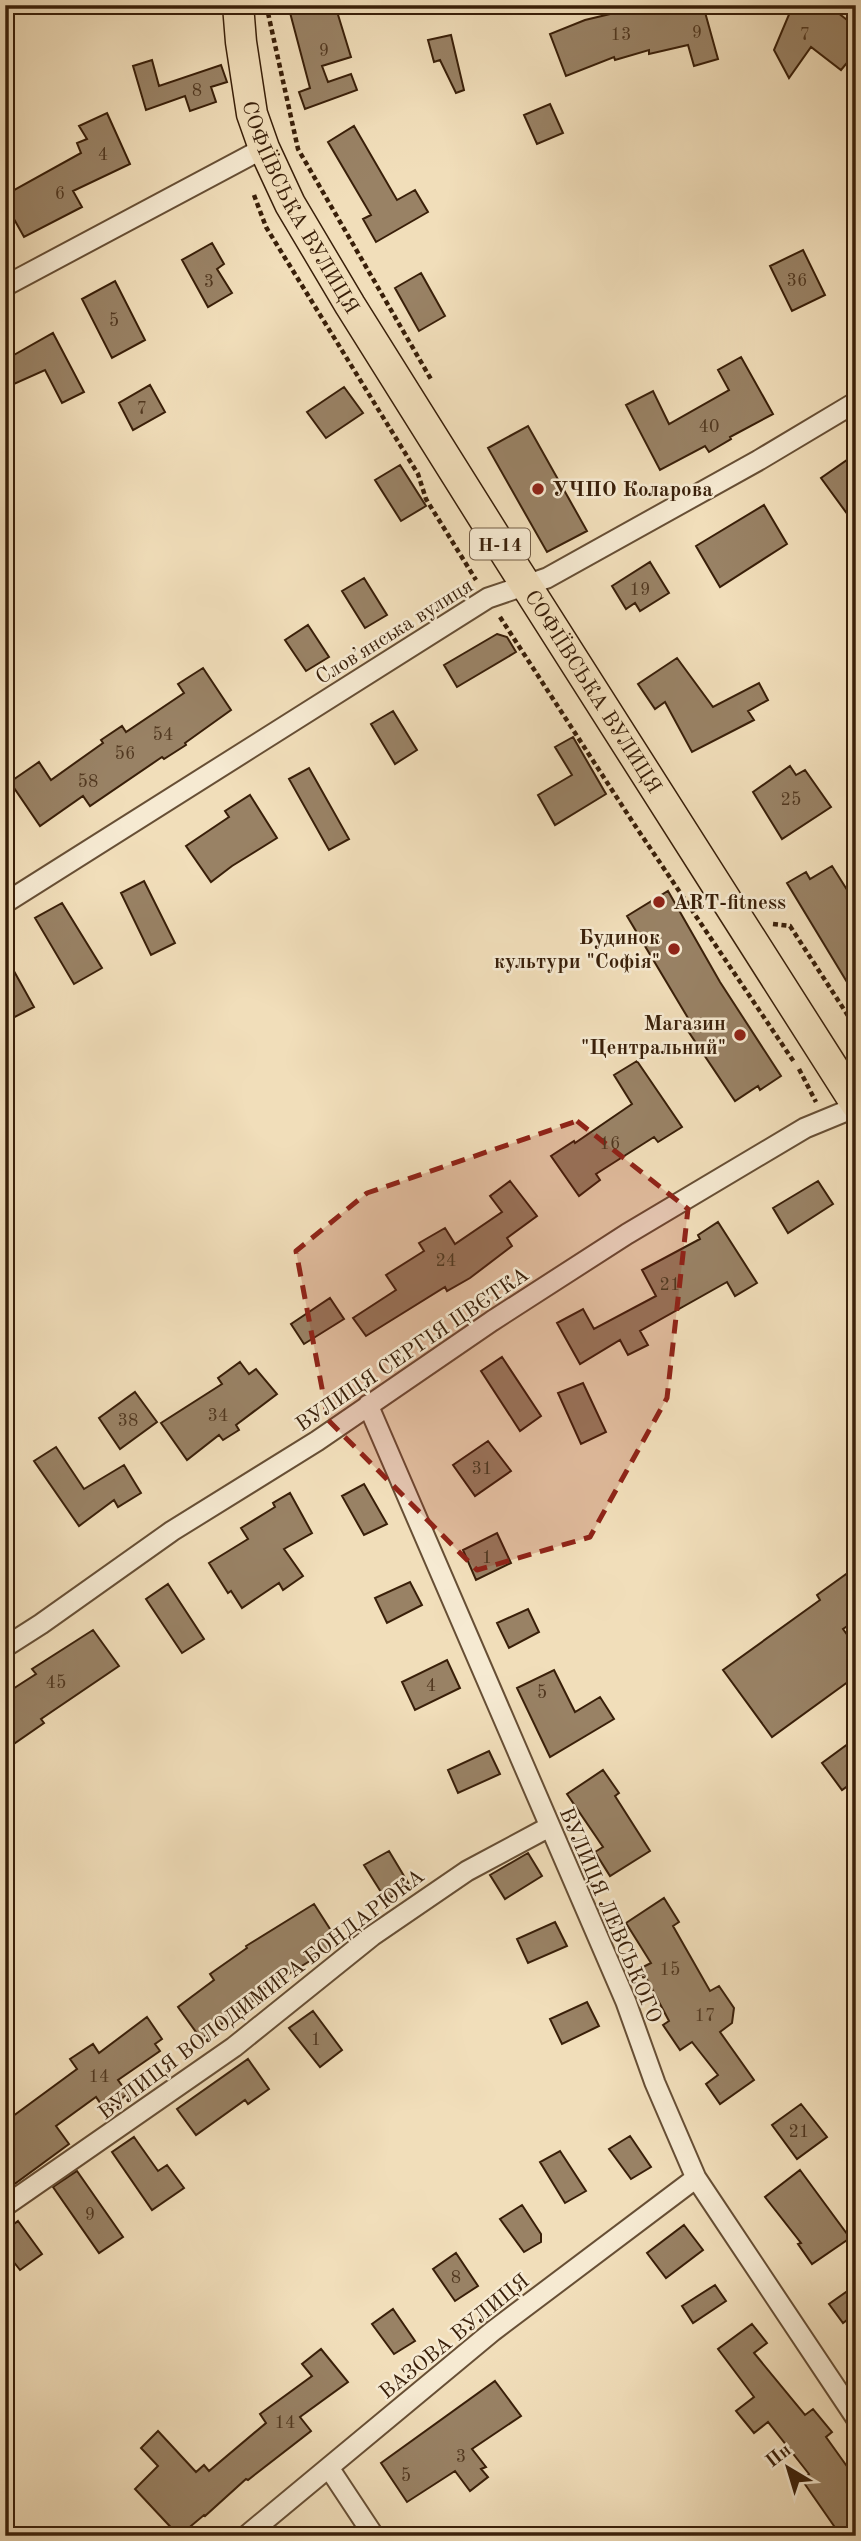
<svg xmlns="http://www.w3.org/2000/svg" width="861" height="2541" viewBox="0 0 861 2541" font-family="'Old Standard TT',serif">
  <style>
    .building { fill: #998265; stroke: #391f09; stroke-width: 2 }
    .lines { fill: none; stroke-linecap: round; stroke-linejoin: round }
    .street-casing { stroke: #674f35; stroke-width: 23 }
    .primary-casing { stroke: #391f09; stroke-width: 33 }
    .path { stroke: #391f09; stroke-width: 4.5; stroke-dasharray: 5 3.5; stroke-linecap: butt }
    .street { stroke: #f6ead2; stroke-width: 19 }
    .primary { stroke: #f1deba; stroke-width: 30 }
    .marked { fill: #8f2418; fill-opacity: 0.2; stroke: #8f2418; stroke-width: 5; stroke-dasharray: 14 9; stroke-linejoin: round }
    .poi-dot { fill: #8f2418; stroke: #f6ead2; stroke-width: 2.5 }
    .labels { text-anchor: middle; stroke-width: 5; stroke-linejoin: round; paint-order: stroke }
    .number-label { font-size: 18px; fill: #513820 }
    .shield { fill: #f6ead2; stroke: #725c45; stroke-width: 2 }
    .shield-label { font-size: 19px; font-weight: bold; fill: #391f09 }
    .street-label { font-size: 21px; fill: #391f09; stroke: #f6ead2 }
    .poi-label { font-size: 21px; font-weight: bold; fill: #391f09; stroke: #f6ead2; text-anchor: start }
  </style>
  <rect width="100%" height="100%" fill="#f1deba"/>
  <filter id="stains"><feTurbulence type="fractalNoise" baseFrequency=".00286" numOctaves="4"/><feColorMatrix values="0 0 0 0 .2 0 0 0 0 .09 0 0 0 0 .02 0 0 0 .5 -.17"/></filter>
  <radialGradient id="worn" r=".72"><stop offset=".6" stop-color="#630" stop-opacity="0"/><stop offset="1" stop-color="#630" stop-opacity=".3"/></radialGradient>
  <path class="building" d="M288 5H335L351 57 322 66 328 82 351 74 357 90 305 109 299 92 310 88Z
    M658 5H703L718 59 694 66 688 45 649 54V50L615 60 614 57 566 76 550 34 585 20 627 10 628 13Z
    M793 5H828L856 27V52L841 70 811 47 789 78 774 50Z
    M451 35 464 90 456 93 440 60 434 62 428 40Z
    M152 60 159 86 221 65 227 82 211 87 216 102 190 111 185 96 146 110 133 66Z
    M550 104 563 133 537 144 524 115Z
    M107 113 130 164 73 191 82 207 24 237 5 203V195L81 153 77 143 87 139 79 126Z
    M354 126 397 200 415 190 428 212 376 242 363 219 371 215 328 142Z
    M212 243 224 264 217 269 232 293 208 307 182 260Z
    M803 250 825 295 792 311 770 266Z
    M421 273 445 316 419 331 395 288Z
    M115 281 145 340 112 358 82 299Z
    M53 333 84 392 62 403 45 370 5 388V360Z
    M741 357 773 414 730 437 731 439 709 452 705 446 660 470 626 405 653 391 669 424 729 390 718 370Z
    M150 385 165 412 133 430 119 403Z
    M344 387 363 413 326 438 307 412Z
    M528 426 587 531 547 552 488 448Z
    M847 460 856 473V526L821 478Z
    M400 465 426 506 401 521 375 480Z
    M764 505 787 544 720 587 696 546Z
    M650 562 669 593 640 611 635 603 626 609 612 586Z
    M364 578 387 615 365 628 342 591Z
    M308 625 329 657 306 671 285 640Z
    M497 634 507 637 516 652 457 687 444 665Z
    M677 658 713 707 759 683 768 700 748 711 754 720 692 752 665 702 655 709 638 684Z
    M203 668 231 710 185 743 186 745 164 759 162 757 90 806 83 796 40 826 10 782 39 762 51 780 103 743 101 740 122 726 126 732 184 693 178 684Z
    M393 711 417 750 395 764 371 724Z
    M573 737 606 794 555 825 538 795 572 775 555 747Z
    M790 766 796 775 805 770 831 807 782 839 753 792Z
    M309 768 349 839 329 850 289 779Z
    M250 795 277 838 232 866 211 882 186 846 229 817 225 811Z
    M832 866 856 904V997L787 883 806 872 810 879Z
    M144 881 175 943 151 955 121 893Z
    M668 891 720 982 781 1076 760 1090 758 1086 735 1101 682 1022 688 1018 627 916Z
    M62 903 102 968 74 984 35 918Z
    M5 955 34 1007 5 1022Z
    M637 1061 682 1127 658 1142 654 1137 596 1174 600 1180 579 1196 551 1156 574 1141 575 1143 632 1104 614 1075Z
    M510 1181 537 1216 507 1238 512 1246 470 1278 447 1291 445 1287 366 1336 353 1318 396 1290 386 1275 424 1251 419 1243 445 1228 455 1244 502 1212 490 1196Z
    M818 1181 833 1204 788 1233 773 1208Z
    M718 1222 757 1283 735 1296 727 1282 640 1331 648 1345 628 1355 620 1340 580 1364 557 1323 583 1309 594 1329 656 1296 642 1270 700 1239 698 1235Z
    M330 1298 344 1319 304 1344 291 1324Z
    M502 1357 541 1416 520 1431 481 1371Z
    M240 1362 249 1374 256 1369 277 1394 236 1425 239 1430 223 1440 219 1435 187 1460 161 1423 222 1384 218 1378Z
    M583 1383 606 1432 581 1444 558 1393Z
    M135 1392 157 1422 120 1449 99 1418Z
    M488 1441 511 1471 475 1496 453 1465Z
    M56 1447 84 1489 124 1465 141 1493 118 1507 114 1500 79 1526 34 1461Z
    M364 1484 387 1524 364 1535 342 1496Z
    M290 1493 312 1533 284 1549 303 1576 283 1590 279 1583 242 1608 231 1591 228 1593 209 1563 248 1539 241 1528 275 1507 273 1503Z
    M497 1533 511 1563 476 1580 463 1550Z
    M856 1567V1620L843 1629 856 1647V1676L772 1737 723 1670 820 1600 817 1595Z
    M410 1582 422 1605 387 1623 375 1598Z
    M168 1584 204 1639 182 1653 146 1599Z
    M528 1609 539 1632 509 1648 497 1623Z
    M93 1630 119 1666 41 1719 44 1723 5 1750V1694L36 1674 32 1669Z
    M447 1660 460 1688 415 1710 402 1682Z
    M554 1670 575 1712 600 1697 614 1719 550 1757 517 1688Z
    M856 1738V1780L842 1790 822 1763Z
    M489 1751 500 1774 458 1793 448 1770Z
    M603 1770 619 1793 615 1796 650 1851 610 1876 595 1852 603 1847 567 1794Z
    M389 1851 410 1886 386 1900 364 1865Z
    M528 1853 542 1876 505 1899 490 1875Z
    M664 1898 679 1922 673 1926 710 1991 719 1986 734 2008 732 2023 720 2032 754 2080 720 2104 706 2084 718 2075 692 2042 680 2050 663 2025 669 2021 641 1968 651 1963 626 1923Z
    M314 1904 339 1943 258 1993 260 1996 201 2039 178 2007 214 1980 210 1974 247 1948 246 1946Z
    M555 1922 567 1946 528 1963 517 1939Z
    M587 2002 599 2026 562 2044 550 2019Z
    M313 2011 342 2050 320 2067 289 2028Z
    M147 2017 162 2039 155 2044 160 2051 118 2080 128 2094 105 2110 96 2097 56 2126 69 2144 5 2191V2122L77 2069 70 2059 93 2044 99 2053Z
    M248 2059 269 2089 248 2104 245 2100 196 2135 177 2109Z
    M801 2104 827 2137 797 2159 772 2125Z
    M630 2136 651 2167 631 2179 609 2149Z
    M134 2137 158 2171 167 2165 184 2188 152 2210 112 2152Z
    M560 2151 586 2191 565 2203 540 2162Z
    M800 2170 850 2238 812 2264 798 2244 801 2243 765 2197Z
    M77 2171 123 2237 99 2253 53 2187Z
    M522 2205 541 2234V2242L524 2252 500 2219Z
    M18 2221 42 2254 20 2270 5 2251V2231Z
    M684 2225 703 2250 666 2278 647 2253Z
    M456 2253 478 2286 455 2301 433 2269Z
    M715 2285 726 2301 693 2323 682 2306Z
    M856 2285V2313L843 2323 829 2304Z
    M393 2309 415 2341 394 2354 372 2324Z
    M752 2324 767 2343 754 2353 805 2415 813 2409 832 2432 826 2437 856 2479V2536H841L802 2480 809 2474 768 2422 754 2433 736 2411 754 2397 718 2349Z
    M321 2349 348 2382 300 2417 311 2431 248 2480 246 2479 205 2516 204 2515 179 2536 135 2489 158 2466 141 2448 158 2431 196 2472 204 2465 209 2471 266 2423 260 2414 312 2376 302 2364Z
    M495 2381 521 2416 472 2449 486 2467 481 2469 488 2477 470 2491 455 2471 407 2502 381 2463Z"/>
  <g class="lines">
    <defs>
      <path id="street" d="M5 286 264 148
        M5 903 488 598 547 578 759 460 856 402
        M368 1405 626 2002 655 2083 696 2178 856 2418
        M5 1647 41 1624 172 1531 317 1441 492 1321 627 1234 805 1128 856 1107
        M5 2206 234 2047 372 1936 467 1871 549 1827
        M329 2468 374 2536
        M246 2536 493 2331 696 2178"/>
      <g id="primary">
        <path id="s1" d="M238 5 241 42 252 114 264 148 290 204 350 305 508 557 856 1104"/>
      </g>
    </defs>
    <use href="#street" class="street-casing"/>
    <use href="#primary" class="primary-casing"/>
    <path class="path" d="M268 13 298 149 432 381
      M254 195 266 227 418 474 426 499 476 580
      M500 617 634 824 794 1062
      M773 924 790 926 856 1028
      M799 1069 816 1102"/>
    <use href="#street" class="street"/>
    <use href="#primary" class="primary"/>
  </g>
  <path class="marked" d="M577 1121 688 1209 667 1398 590 1537 477 1570 328 1420 296 1251 367 1193Z"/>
  <g class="poi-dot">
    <circle cx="538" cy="489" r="7"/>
    <circle cx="659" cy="902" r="7"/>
    <circle cx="674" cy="949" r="7"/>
    <circle cx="740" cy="1035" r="7"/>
  </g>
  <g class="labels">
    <g class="number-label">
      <text x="697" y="38">9</text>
      <text x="621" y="40">13</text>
      <text x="805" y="40">7</text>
      <text x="324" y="56">9</text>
      <text x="197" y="96">8</text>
      <text x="103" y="160">4</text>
      <text x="60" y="199">6</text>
      <text x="797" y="286">36</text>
      <text x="209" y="287">3</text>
      <text x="114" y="326">5</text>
      <text x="142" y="414">7</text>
      <text x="709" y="432">40</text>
      <text x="640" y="595">19</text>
      <text x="163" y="740">54</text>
      <text x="125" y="759">56</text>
      <text x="88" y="787">58</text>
      <text x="791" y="805">25</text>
      <text x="610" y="1149">16</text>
      <text x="446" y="1266">24</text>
      <text x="670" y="1290">21</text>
      <text x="218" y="1421">34</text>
      <text x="128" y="1426">38</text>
      <text x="482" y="1474">31</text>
      <text x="487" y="1563">1</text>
      <text x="56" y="1688">45</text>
      <text x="431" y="1691">4</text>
      <text x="542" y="1698">5</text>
      <text x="670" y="1975">15</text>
      <text x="705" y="2021">17</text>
      <text x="316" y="2045">1</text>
      <text x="99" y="2082">14</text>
      <text x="799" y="2137">21</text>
      <text x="90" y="2220">9</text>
      <text x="456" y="2283">8</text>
      <text x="285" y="2428">14</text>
      <text x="461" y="2462">3</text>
      <text x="406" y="2481">5</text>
    </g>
    <rect class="shield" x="470" y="528.5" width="60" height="31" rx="5"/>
    <g class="shield-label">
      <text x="500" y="551">Н-14</text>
    </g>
    <g class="street-label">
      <text dy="7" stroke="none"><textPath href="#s1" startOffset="215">СОФІЇВСЬКА ВУЛИЦЯ</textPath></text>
      <text transform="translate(394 631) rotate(-32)" y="7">Словʼянська вулиця</text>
      <text dy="7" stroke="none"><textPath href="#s1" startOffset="782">СОФІЇВСЬКА ВУЛИЦЯ</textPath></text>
      <text transform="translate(412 1349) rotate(-34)" y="7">ВУЛИЦЯ СЕРГІЯ ЦВЄТКА</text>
      <text transform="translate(611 1915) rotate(67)" y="7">ВУЛИЦЯ ЛЕВСЬКОГО</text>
      <text transform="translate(261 1994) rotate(-37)" y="7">ВУЛИЦЯ ВОЛОДИМИРА БОНДАРЮКА</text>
      <text transform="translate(454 2336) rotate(-39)" y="7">ВАЗОВА ВУЛИЦЯ</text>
    </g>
    <g class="poi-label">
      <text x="552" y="496">УЧПО Коларова</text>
      <text x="673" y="909">ART-fitness</text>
      <text x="660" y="944" text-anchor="end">Будинок<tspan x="660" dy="24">культури "Софія"</tspan></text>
      <text x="726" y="1030" text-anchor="end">Магазин<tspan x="726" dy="24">"Центральний"</tspan></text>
    </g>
  </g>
  <rect width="861" height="2541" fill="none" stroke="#f1deba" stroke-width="28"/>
  <rect x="7" y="7" width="847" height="2527" fill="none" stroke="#391f09" stroke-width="3.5"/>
  <rect x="14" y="14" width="833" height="2513" fill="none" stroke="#391f09" stroke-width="2"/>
  <g transform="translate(788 2468) rotate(322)" stroke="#f6ead2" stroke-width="5" paint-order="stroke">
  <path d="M0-5L12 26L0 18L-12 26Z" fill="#391f09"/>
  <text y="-10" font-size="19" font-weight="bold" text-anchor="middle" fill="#391f09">Пн</text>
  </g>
  <rect width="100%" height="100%" filter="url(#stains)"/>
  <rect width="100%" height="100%" fill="url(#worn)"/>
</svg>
